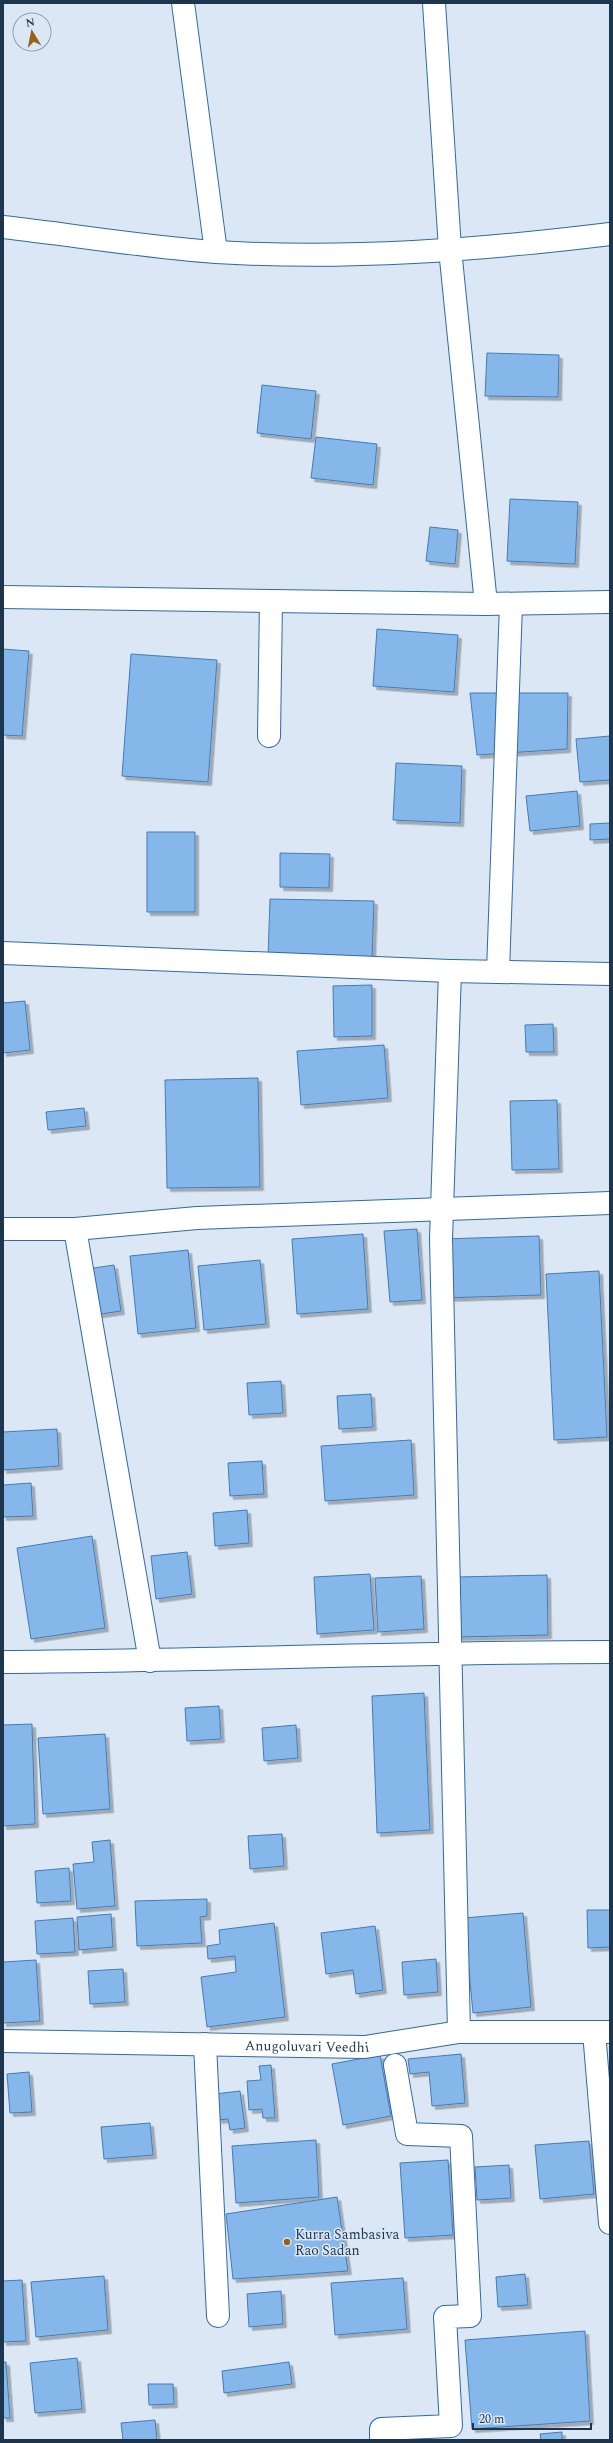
<svg xmlns="http://www.w3.org/2000/svg" width="613" height="2443" viewBox="0 0 613 2443" font-family="Spectral,serif">
  <style>
    .building { fill: #85b7ea; stroke: #427cb6; filter: url(#shadow) }
    .lines { fill: none; stroke-linecap: round; stroke-linejoin: round }
    .minor-casing { stroke: #2f6aa2; stroke-width: 24 }
    .minor { stroke: #fff; stroke-width: 22 }
    .poi-dot { fill: #966217; stroke: #dbe7f4; stroke-width: 1.5 }
    .labels { text-anchor: middle; stroke-width: 3; stroke-linejoin: round; paint-order: stroke }
    .street-label { font-size: 14px; fill: #1d364e; stroke: #dbe7f4 }
    .poi-label { font-size: 14px; fill: #1d364e; stroke: #dbe7f4; text-anchor: start }
  </style>
  <defs>
    <filter id="shadow"><feDropShadow dx="3.5" dy="3.5" stdDeviation="0" flood-color="#0004"/></filter>
  </defs>
  <rect width="100%" height="100%" fill="#dbe7f4"/>
  <path class="building" d="M487 353 559 355 558 397 485 396Z
    M262 385 316 391 311 439 257 433Z
    M316 437 377 444 373 485 311 478Z
    M510 499 578 502 575 564 507 561Z
    M430 527 458 530 455 564 426 561Z
    M377 629 458 635 454 692 373 686Z
    M3 649 29 651 22 736 3 735Z
    M131 654 217 660 208 782 122 776Z
    M470 693H568L567 749 477 755Z
    M610 736V780L580 782 576 739Z
    M396 763 462 766 460 823 393 820Z
    M577 791 580 826 530 831 526 796Z
    M610 823V839L590 840V824Z
    M147 832H195V912H147Z
    M280 853 330 854 329 888 280 887Z
    M270 899 374 901 372 959 268 957Z
    M372 985V1036L334 1037 333 986Z
    M25 1001 30 1050 3 1053V1003Z
    M553 1024 554 1052H526L525 1025Z
    M384 1045 388 1098 301 1105 297 1051Z
    M258 1078 260 1187 167 1188 165 1080Z
    M557 1100 559 1169 512 1170 510 1101Z
    M84 1108 86 1126 48 1130 46 1112Z
    M417 1229 422 1300 390 1302 384 1231Z
    M363 1234 368 1309 297 1314 292 1239Z
    M539 1236 541 1295 442 1298 441 1239Z
    M188 1250 196 1328 138 1334 130 1256Z
    M260 1260 266 1324 204 1330 198 1266Z
    M114 1265 121 1311 94 1315 87 1269Z
    M599 1271 607 1437 554 1440 546 1274Z
    M281 1381 283 1413 249 1415 247 1383Z
    M371 1394 373 1427 339 1429 337 1396Z
    M57 1429 59 1466 3 1470V1432Z
    M411 1440 414 1495 325 1501 321 1446Z
    M262 1461 264 1494 230 1496 228 1463Z
    M31 1483 33 1516 3 1517V1485Z
    M247 1510 249 1543 215 1546 213 1513Z
    M92 1536 105 1628 31 1639 17 1548Z
    M187 1552 192 1594 156 1599 151 1556Z
    M370 1574 374 1630 317 1634 314 1577Z
    M547 1575 548 1635 458 1637 457 1577Z
    M421 1576 424 1629 378 1632 375 1578Z
    M424 1693 430 1830 377 1833 372 1696Z
    M219 1706 221 1739 187 1741 185 1708Z
    M32 1724 35 1824 3 1826V1725Z
    M296 1725 298 1758 264 1761 262 1728Z
    M105 1734 110 1809 43 1814 38 1738Z
    M282 1834 284 1866 250 1869 248 1836Z
    M110 1840 115 1906 77 1909 73 1864 94 1862 92 1842Z
    M69 1868 71 1901 37 1903 35 1871Z
    M207 1899V1916L200 1917 202 1943 137 1946 135 1901Z
    M587 1910H610V1947L588 1948Z
    M523 1913 531 2007 473 2013 464 1918Z
    M111 1914 113 1947 79 1950 77 1917Z
    M73 1918 75 1952 37 1954 35 1921Z
    M274 1923 285 2017 207 2027 201 1977 236 1972 235 1956 208 1959 207 1946 220 1944 219 1930Z
    M375 1926 383 1990 356 1994 353 1970 326 1974 321 1933Z
    M436 1959 438 1992 404 1995 402 1962Z
    M36 1960 40 2021 3 2023V1962Z
    M123 1969 125 2002 90 2004 88 1971Z
    M461 2054 465 2103 432 2106 429 2072 410 2074 408 2059Z
    M380 2055 391 2116 343 2125 332 2064Z
    M271 2065 275 2118H263L262 2109 249 2110 247 2081 261 2080 259 2066Z
    M29 2072 32 2112 10 2113 7 2074Z
    M240 2091 245 2128 230 2130 228 2119 218 2120 215 2094Z
    M150 2123 153 2155 104 2159 101 2127Z
    M316 2140 319 2197 236 2203 232 2146Z
    M589 2141 594 2194 540 2199 535 2145Z
    M448 2160 453 2235 405 2238 400 2163Z
    M509 2165 511 2198 477 2200 475 2167Z
    M337 2197 348 2271 233 2279 226 2214Z
    M525 2274 528 2305 498 2307 496 2277Z
    M104 2276 108 2330 36 2337 31 2282Z
    M403 2278 407 2329 335 2335 331 2283Z
    M22 2280 26 2341 3 2342V2281Z
    M281 2291 283 2324 249 2327 247 2294Z
    M585 2331 590 2421 472 2429 465 2340Z
    M77 2358 82 2409 35 2413 30 2363Z
    M3 2362H6L10 2418H3Z
    M289 2362 292 2384 224 2393 222 2371Z
    M148 2384H173L174 2404 149 2405Z
    M155 2420 157 2440H123L121 2423Z
    M562 2432V2440H541L540 2434Z"/>
  <g class="lines">
    <defs>
      <g id="minor">
        <path d="M183 3 216 252"/>
        <path d="M434 3 450 249 486 604"/>
        <path d="M3 227C74 235 145 247 216 252 347 260 480 250 610 234"/>
        <path d="M3 597 486 604 610 602"/>
        <path d="M269 736 271 601"/>
        <path d="M3 953 450 971 610 974"/>
        <path d="M450 971 441 1239 459 2032"/>
        <path d="M498 972 511 604"/>
        <path d="M3 1229H75L197 1218 610 1203"/>
        <path d="M75 1229 150 1661"/>
        <path d="M3 1662C205 1661 408 1652 610 1652"/>
        <path d="M594 2032 610 2223"/>
        <path id="s1" d="M3 2041 365 2047 459 2032H610"/>
        <path d="M205 2044 218 2316"/>
        <path d="M381 2440V2429L451 2426 445 2317 470 2316 461 2136 407 2134 395 2065"/>
      </g>
    </defs>
    <use href="#minor" class="minor-casing"/>
    <use href="#minor" class="minor"/>
  </g>
  <circle class="poi-dot" cx="287" cy="2242" r="4"/>
  <g class="labels">
    <g class="street-label">
      <text dy="5" stroke="none"><textPath href="#s1" startOffset="304">Anugoluvari Veedhi</textPath></text>
    </g>
    <g class="poi-label">
      <text x="295" y="2239">Kurra Sambasiva<tspan x="295" dy="16">Rao Sadan</tspan></text>
    </g>
  </g>
  <rect width="613" height="2443" fill="none" stroke="#1d364e" stroke-width="8"/>
  <g transform="translate(32 32) rotate(350)"><circle r="19" fill="#dbe7f4" stroke="#8fa0b2"/>
  <path d="M0-3L7 15L0 10L-7 15Z" fill="#966217"/>
  <text y="-6" font-size="11" font-weight="bold" text-anchor="middle" fill="#1d364e">N</text>
  </g>
  <path d="M473 2423v6h118v-6" fill="none" stroke="#1d364e" stroke-width="2"/>
  <text x="479" y="2423" font-size="12" fill="#1d364e" stroke="#dbe7f4" stroke-width="3" paint-order="stroke">20 m</text>
</svg>
